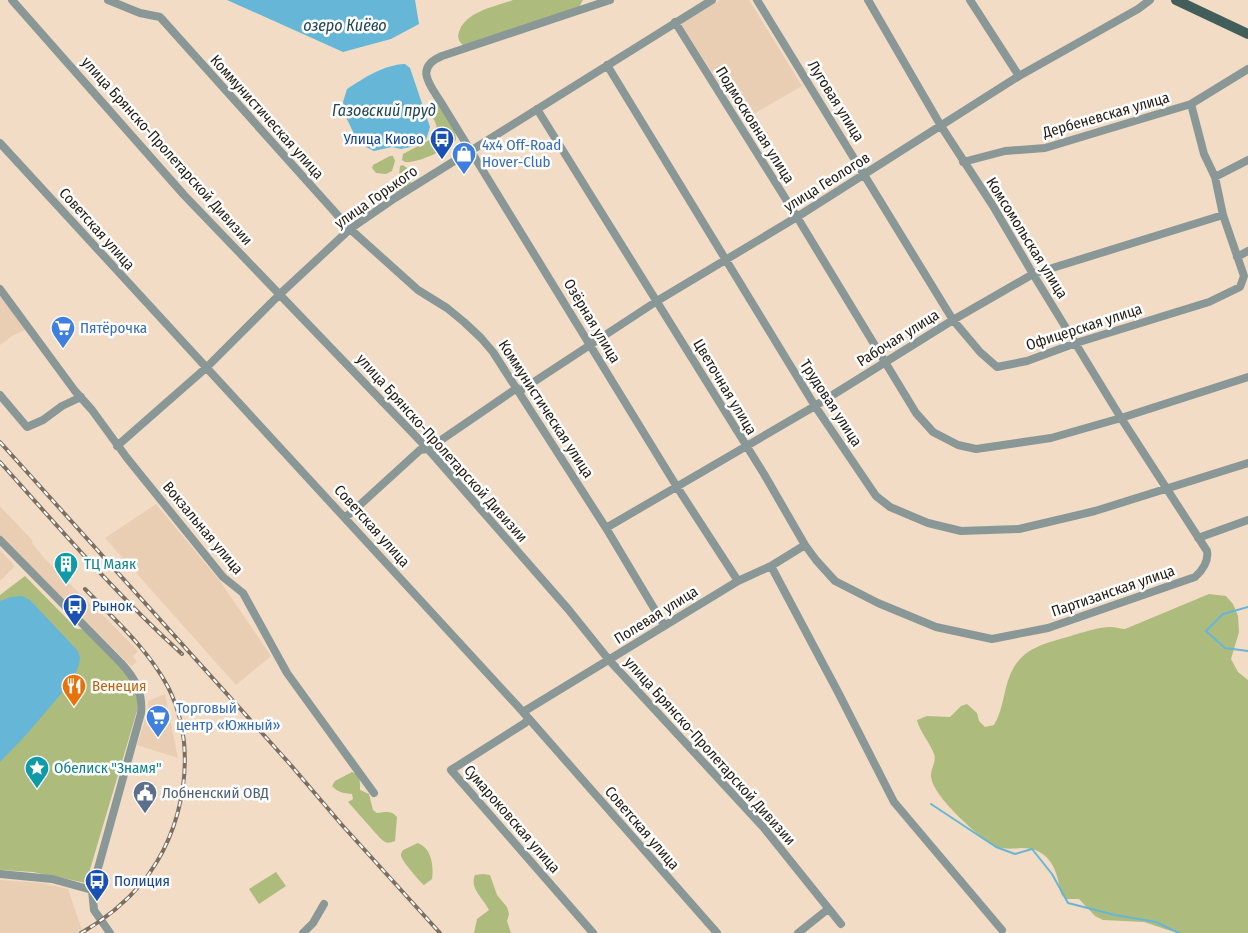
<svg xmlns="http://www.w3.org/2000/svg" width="1248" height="933" viewBox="0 0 1248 933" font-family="'Fira Sans Condensed',sans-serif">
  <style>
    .built { fill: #eaceb3 }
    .green { fill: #adbc7d }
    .water { fill: #65b6d7 }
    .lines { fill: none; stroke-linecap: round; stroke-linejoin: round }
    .stream { stroke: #65b6d7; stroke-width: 2 }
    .minor { stroke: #899896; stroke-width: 8 }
    .major { stroke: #425e5a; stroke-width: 10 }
    .rail-casing { stroke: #7c6f60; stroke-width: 4 }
    .rail { stroke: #fff; stroke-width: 2; stroke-dasharray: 5.5; stroke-linecap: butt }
    .labels { text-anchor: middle; stroke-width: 5; stroke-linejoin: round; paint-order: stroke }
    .street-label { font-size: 15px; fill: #231c13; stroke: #fff }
    .transit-label { font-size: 15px; fill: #164399; stroke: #fff; text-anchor: start }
    .shop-label { font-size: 15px; fill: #366cbe; stroke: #fff; text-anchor: start }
    .culture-label { font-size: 15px; fill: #0d838f; stroke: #fff; text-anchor: start }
    .food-label { font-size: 15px; fill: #c56008; stroke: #fff; text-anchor: start }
    .service-label { font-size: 15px; fill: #4e5e75; stroke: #fff; text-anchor: start }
    .water-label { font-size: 16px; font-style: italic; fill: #214655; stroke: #fff }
  </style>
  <rect width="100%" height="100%" fill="#f2dcc5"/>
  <path class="built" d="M720 0H749L802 86 743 120 681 24Z
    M0 291 27 329 12 336 0 345Z
    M156 504 220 581 271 656 236 685 105 538Z
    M0 506 33 541 32 543 44 558 93 607 99 611 138 651 133 656 137 662 131 666 0 536Z
    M0 550 15 566 0 581Z
    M165 694 178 758 137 745 147 714 148 701Z
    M0 880 42 883 68 889 83 933H0Z"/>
  <path class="green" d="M513 0H583L579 7 464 46C459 42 457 38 459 32 466 11 495 7 513 0Z
    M436 102H438C445 113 456 127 456 140 446 150 419 163 405 162L402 160 403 154 437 136C438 118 431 121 429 108Z
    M390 156H393L395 161 392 171 386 174 376 173 372 168 373 165Z
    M403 165C421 177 411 189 394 193L392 191 391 181 399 176 400 166Z
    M25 576 77 629H83C101 647 134 673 137 699 138 702 137 707 137 711L86 883 33 872 0 870V595Z
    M1209 594 1226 596 1233 604 1238 616 1239 632 1231 659 1238 672 1248 680V933H1177L1144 922 1103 920 1095 916 1079 899H1066L1061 894C1057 869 1050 848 1021 848 1008 849 999 850 988 842 973 831 933 796 931 777 930 769 937 762 934 754 930 742 920 733 917 720L927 716 950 717 961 706 967 704 977 713 979 721 985 727 994 725C1005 707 1003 685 1014 667 1028 644 1054 642 1077 634 1088 631 1099 627 1110 627 1115 627 1121 629 1125 629Z
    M352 772C361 776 360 781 360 790L369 794 373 810 377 813C386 812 391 810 397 817L395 841C388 844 385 843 380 838L348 802 353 799 352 794C344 793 338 793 332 786L335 781Z
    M418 843C431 848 434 865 432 879L424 885C421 883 403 862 402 858 400 854 401 854 403 850Z
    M276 872 286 886 259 904 249 889Z
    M483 874 490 875 497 895 507 907 509 914 507 921 511 933H474L477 919 489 910C483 898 469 888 475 875Z"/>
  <path class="water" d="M227 0H415L419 24 391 39 343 52Z
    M405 64 410 68 430 127 426 140 411 147 401 149 392 147 374 151 366 147 354 134 346 117 343 102 347 89C366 77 383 65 405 64Z
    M22 596 30 600 78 651 80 658 79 665 72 681 26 735 0 762V601L11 597Z"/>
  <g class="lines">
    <path class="stream" d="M1248 607 1223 614 1206 631 1225 648 1248 651
      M931 804 996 847 1015 854 1032 849 1052 874 1068 903 1115 915 1156 922 1179 933"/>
    <path class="minor" d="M12 0 184 195 428 449 568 609 609 660 764 828 841 924
      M108 0 140 13 160 17 350 229 418 290 447 308 464 322 481 338 493 352 606 528 664 625
      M610 0 442 56C413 68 431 86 442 104L677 487 738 581
      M757 0 953 320 980 352 997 367 1027 361 1076 343 1209 302 1240 287 1244 276 1223 215 1215 177 1204 154 1191 104
      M970 0 1019 76
      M675 22 797 217 916 413 933 432 958 445 976 449 1051 438 1121 418 1248 377
      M607 65 815 406 876 496 890 507 928 523 961 531 1019 529 1095 511 1248 463
      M537 109 764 474 805 545 816 560 835 581 878 603 936 627 992 639 1048 628 1195 577C1202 571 1209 561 1207 551L1121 418 1033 274 993 206 941 126 868 0
      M0 143 523 712 717 933
      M963 162 1005 151 1045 148 1191 104 1248 69
      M1215 177 1248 160
      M1237 257 1248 251
      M0 289 75 391 92 410 127 458 223 577 243 593 287 673 374 793
      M520 391 657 301 797 217 1019 76 1138 9 1150 0
      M0 395 27 427 43 420 62 406 81 397
      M117 446 207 367 280 294 350 229 395 198 712 0
      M345 517 351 513 420 450 428 449 517 388
      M606 528 815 406 953 320 1033 274 1223 215
      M1198 538 1248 520
      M0 540 121 663C135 678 143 693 141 713L92 890 94 910 110 933
      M771 566 839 694 894 802 1002 930
      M523 712 738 581 771 566 805 545
      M528 719 525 723 451 770 593 933
      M0 874 52 879 92 890
      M303 933 313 923 324 904
      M798 933 828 909"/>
    <path class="major" d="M1176 0 1248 34"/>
    <defs>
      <path id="rail" d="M0 442 289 763 342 825 440 933
        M0 462C59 528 117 595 182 654
        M81 933C104 920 125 903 142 883 185 830 199 748 168 687 148 649 114 619 85 589"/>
    </defs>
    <use href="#rail" class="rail-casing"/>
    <use href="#rail" class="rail"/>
  </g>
  <defs>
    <symbol id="bus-pin" viewBox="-11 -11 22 30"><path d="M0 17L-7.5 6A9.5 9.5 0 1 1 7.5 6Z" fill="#1a4fb4" stroke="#fff"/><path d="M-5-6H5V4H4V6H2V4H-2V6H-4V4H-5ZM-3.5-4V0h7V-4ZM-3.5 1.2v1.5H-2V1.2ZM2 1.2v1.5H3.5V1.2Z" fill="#fff"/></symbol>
    <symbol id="shop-pin" viewBox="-11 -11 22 30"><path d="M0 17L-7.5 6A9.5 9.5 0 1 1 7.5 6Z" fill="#3f7fe0" stroke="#fff"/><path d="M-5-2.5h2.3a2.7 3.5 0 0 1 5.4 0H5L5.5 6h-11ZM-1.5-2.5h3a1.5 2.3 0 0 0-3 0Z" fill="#fff"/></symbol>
    <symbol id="supermarket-pin" viewBox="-11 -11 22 30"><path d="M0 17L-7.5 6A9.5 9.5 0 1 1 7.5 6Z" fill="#3f7fe0" stroke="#fff"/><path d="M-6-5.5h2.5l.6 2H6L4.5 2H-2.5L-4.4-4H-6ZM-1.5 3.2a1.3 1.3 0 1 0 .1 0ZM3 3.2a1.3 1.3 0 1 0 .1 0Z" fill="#fff"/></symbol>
    <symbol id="building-pin" viewBox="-11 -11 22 30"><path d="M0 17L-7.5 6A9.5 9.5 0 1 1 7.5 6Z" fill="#0f9aa8" stroke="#fff"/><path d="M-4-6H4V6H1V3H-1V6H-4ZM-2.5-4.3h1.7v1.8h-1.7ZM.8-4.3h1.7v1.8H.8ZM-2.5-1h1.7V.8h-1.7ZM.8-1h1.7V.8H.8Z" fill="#fff"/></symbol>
    <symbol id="restaurant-pin" viewBox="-11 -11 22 30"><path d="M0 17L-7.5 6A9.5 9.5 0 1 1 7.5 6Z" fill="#e8710a" stroke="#fff"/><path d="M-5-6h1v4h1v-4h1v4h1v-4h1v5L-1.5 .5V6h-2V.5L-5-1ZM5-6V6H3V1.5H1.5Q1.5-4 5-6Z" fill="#fff"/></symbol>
    <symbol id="sight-pin" viewBox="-11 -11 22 30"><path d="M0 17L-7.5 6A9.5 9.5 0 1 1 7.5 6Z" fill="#0f9aa8" stroke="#fff"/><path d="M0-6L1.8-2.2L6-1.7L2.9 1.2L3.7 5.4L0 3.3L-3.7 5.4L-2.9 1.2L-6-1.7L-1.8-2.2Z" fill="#fff"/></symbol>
    <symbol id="civic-pin" viewBox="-11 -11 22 30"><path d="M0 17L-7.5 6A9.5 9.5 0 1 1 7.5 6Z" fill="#5c6f8a" stroke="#fff"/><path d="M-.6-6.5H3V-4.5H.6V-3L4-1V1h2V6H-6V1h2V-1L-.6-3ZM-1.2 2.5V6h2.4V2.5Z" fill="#fff"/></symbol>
  </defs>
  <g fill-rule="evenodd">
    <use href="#bus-pin" x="428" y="125" width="28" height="38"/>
    <use href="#shop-pin" x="450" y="140" width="28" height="38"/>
    <use href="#supermarket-pin" x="49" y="314" width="28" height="38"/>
    <use href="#building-pin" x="52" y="550" width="28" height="38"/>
    <use href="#bus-pin" x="61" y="592" width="28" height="38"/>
    <use href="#restaurant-pin" x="60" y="672" width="28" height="38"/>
    <use href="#supermarket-pin" x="144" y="703" width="28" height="38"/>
    <use href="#sight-pin" x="23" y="754" width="28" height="38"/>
    <use href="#civic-pin" x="131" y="779" width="28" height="38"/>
    <use href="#bus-pin" x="83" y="867" width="28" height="38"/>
  </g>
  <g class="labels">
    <g class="street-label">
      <text transform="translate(836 101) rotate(58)" y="5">Луговая улица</text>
      <text transform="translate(1106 115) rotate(-16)" y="5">Дербеневская улица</text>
      <text transform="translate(267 117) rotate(48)" y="5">Коммунистическая улица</text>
      <text transform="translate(755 125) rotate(58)" y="5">Подмосковная улица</text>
      <text transform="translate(167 151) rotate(48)" y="5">улица Брянско-Пролетарской Дивизии</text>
      <text transform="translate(827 182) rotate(-32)" y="5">улица Геологов</text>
      <text transform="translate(376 197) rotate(-35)" y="5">улица Горького</text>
      <text transform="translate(97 229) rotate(48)" y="5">Советская улица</text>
      <text transform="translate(1027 238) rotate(58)" y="5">Комсомольская улица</text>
      <text transform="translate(592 321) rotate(59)" y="5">Озёрная улица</text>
      <text transform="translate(1084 327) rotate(-18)" y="5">Офицерская улица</text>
      <text transform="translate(898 338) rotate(-32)" y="5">Рабочая улица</text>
      <text transform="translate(725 387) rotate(59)" y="5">Цветочная улица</text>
      <text transform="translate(831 403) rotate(57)" y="5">Трудовая улица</text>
      <text transform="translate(546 409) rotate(57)" y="5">Коммунистическая улица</text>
      <text transform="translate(442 448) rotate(48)" y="5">улица Брянско-Пролетарской Дивизии</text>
      <text transform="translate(372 526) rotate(48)" y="5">Советская улица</text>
      <text transform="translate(203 528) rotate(50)" y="5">Вокзальная улица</text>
      <text transform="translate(1113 591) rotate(-19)" y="5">Партизанская улица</text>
      <text transform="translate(656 615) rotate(-32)" y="5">Полевая улица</text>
      <text transform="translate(710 751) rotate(48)" y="5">улица Брянско-Пролетарской Дивизии</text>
      <text transform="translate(512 819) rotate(49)" y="5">Сумароковская улица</text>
      <text transform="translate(642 828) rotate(49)" y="5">Советская улица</text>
    </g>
    <g class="transit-label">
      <text x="424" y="144" text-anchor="end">Улица Киово</text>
      <text x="92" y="611">Рынок</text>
      <text x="114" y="886">Полиция</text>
    </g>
    <g class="shop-label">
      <text x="482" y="150">4x4 Off-Road<tspan x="482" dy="17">Hover-Club</tspan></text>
      <text x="80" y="333">Пятёрочка</text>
      <text x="176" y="713">Торговый<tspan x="176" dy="17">центр «Южный»</tspan></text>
    </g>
    <g class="culture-label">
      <text x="84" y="569">ТЦ Маяк</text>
      <text x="54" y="773">Обелиск "Знамя"</text>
    </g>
    <g class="food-label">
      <text x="92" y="691">Венеция</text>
    </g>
    <g class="service-label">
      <text x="162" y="798">Лобненский ОВД</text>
    </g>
    <g class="water-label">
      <text x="345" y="31">озеро Киёво</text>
      <text x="384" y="116">Газовский пруд</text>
    </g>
  </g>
</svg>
